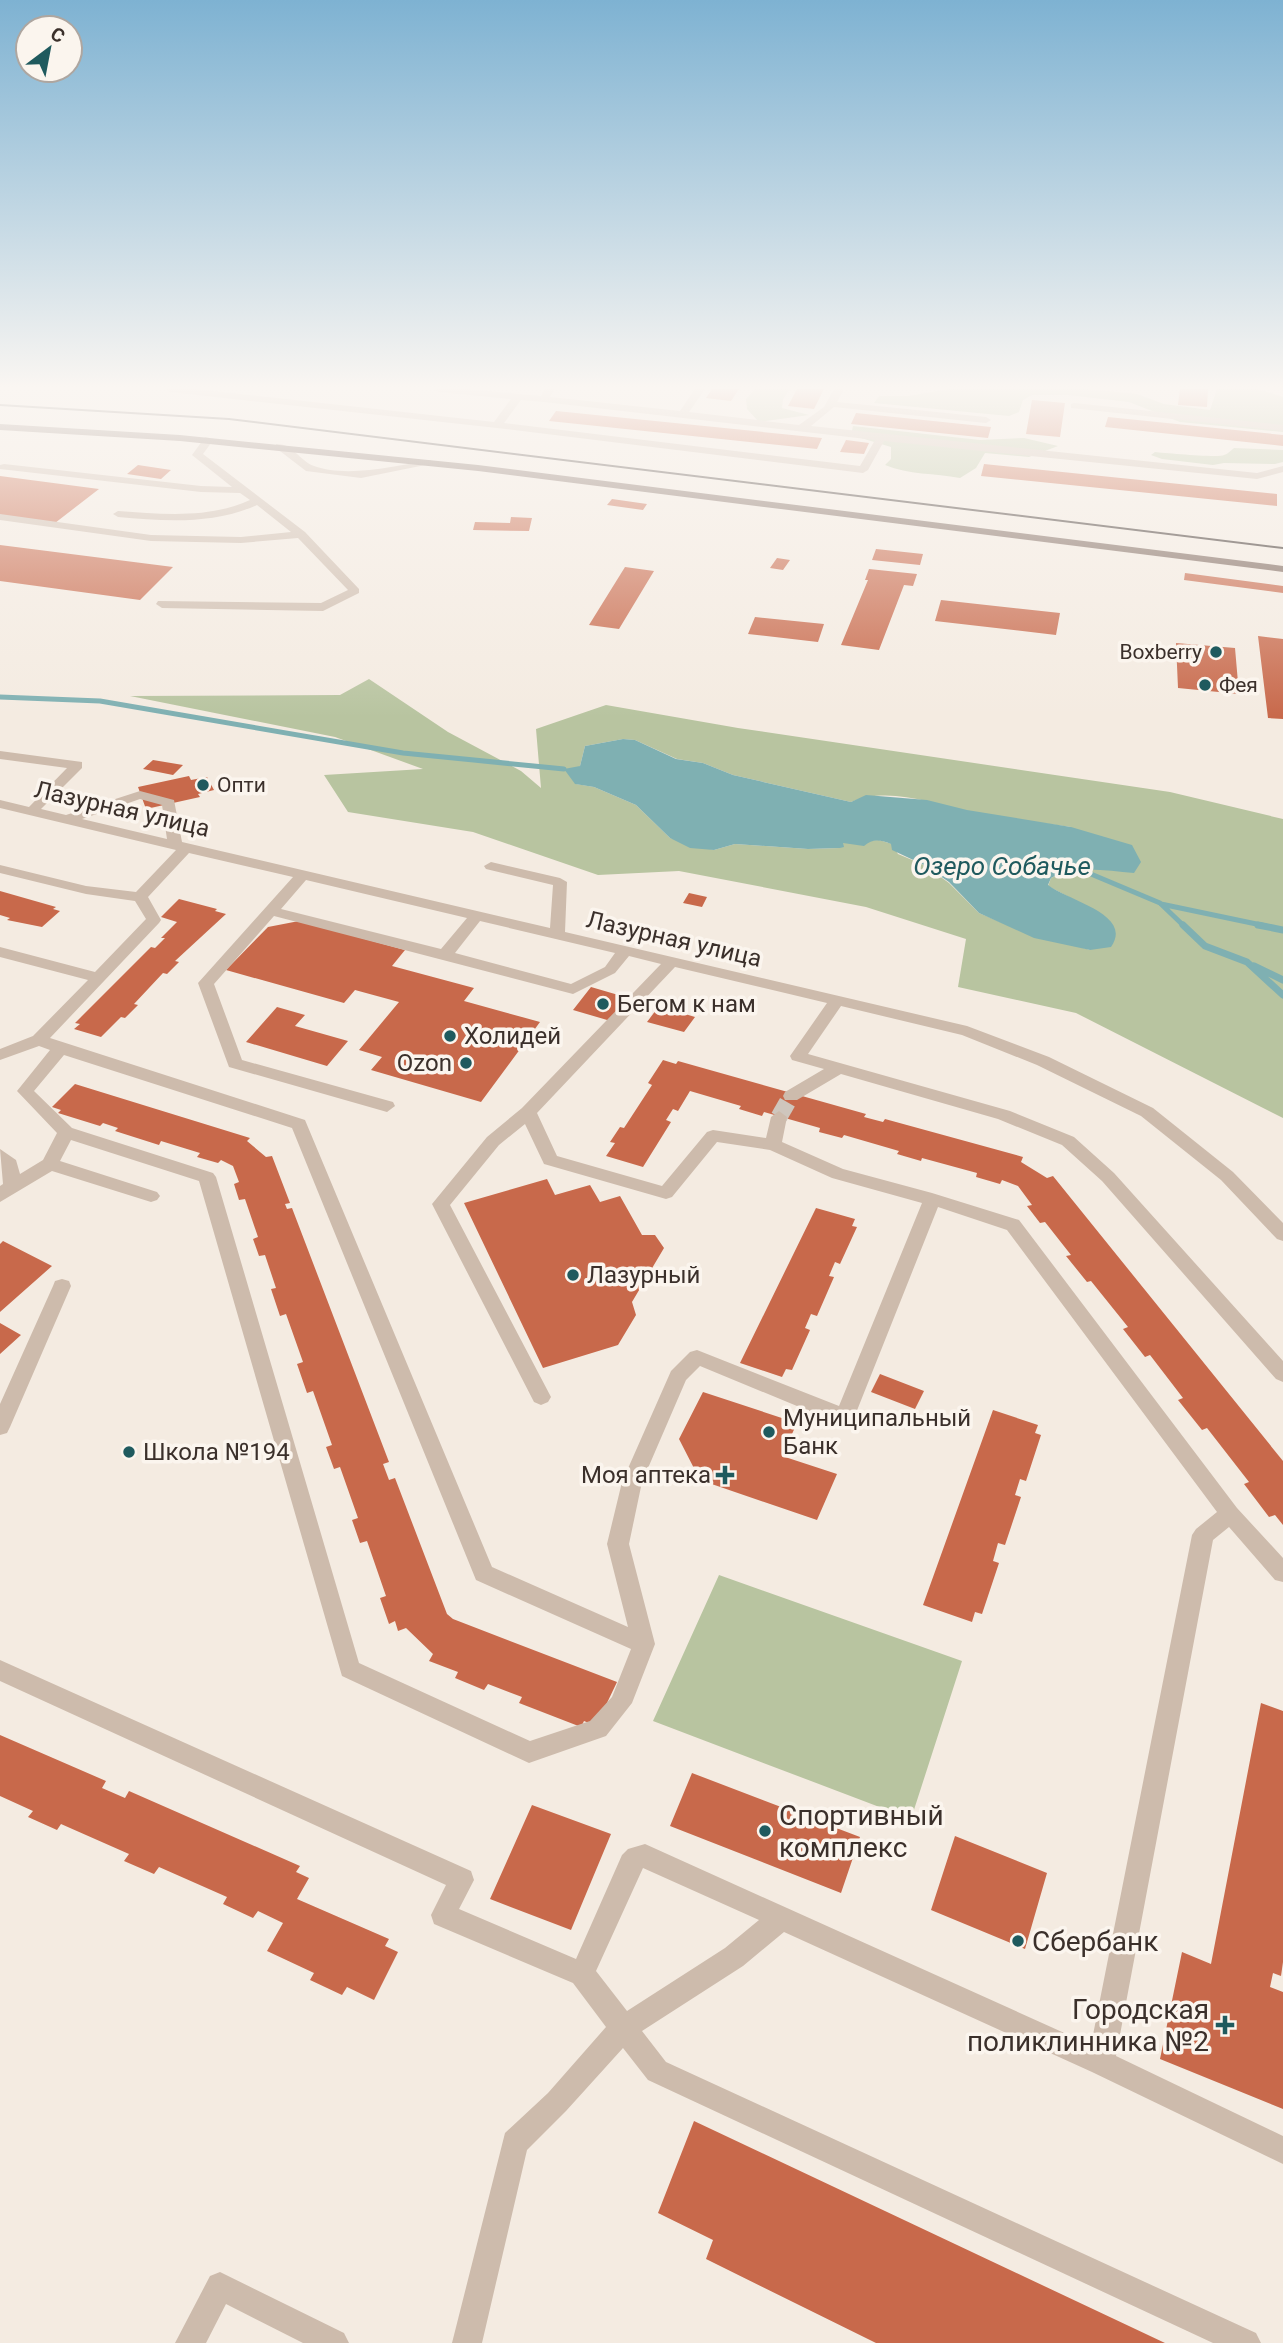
<svg xmlns="http://www.w3.org/2000/svg" width="1283" height="2343" viewBox="0 0 1283 2343" font-family="Roboto,sans-serif">
  <style>
    .green { fill: #b8c4a0; fill-rule: evenodd }
    .water { fill: #7fb0b2 }
    .lines { fill: none; stroke-linecap: round; stroke-linejoin: round }
    .stream-far1 { stroke: #7fb0b2; stroke-width: 5 }
    .stream { stroke: #7fb0b2; stroke-width: 7 }
    .building { fill: #c8694b }
    .minor-tunnel { stroke: #cfc6bd; stroke-width: 17; stroke-dasharray: 17 9; stroke-linecap: butt }
    .minor { fill: #cdbbac; fill-rule: evenodd }
    .major { fill: #7d675c; fill-rule: evenodd }
    .tram { stroke: #3b302b; stroke-width: 2 }
    .poi-dot { fill: #1f5a5e; stroke: #fbf5ee; stroke-width: 2.5 }
    .labels { text-anchor: middle; stroke-width: 7; stroke-linejoin: round; paint-order: stroke }
    .far-poi-label { font-size: 21px; fill: #3b302b; stroke: #fbf5ee; text-anchor: start }
    .street-label { font-size: 24px; fill: #3b302b; stroke: #fbf5ee }
    .poi-label { font-size: 24px; fill: #3b302b; stroke: #fbf5ee; text-anchor: start }
    .water-label { font-size: 26px; font-style: italic; fill: #1f5a5e; stroke: #fbf5ee }
    .near-poi-label { font-size: 28px; fill: #3b302b; stroke: #fbf5ee; text-anchor: start }
  </style>
  <rect width="100%" height="100%" fill="#f4ebe1"/>
  <path class="green" d="M755 389H790L783 399 782 408 809 415 759 422 747 409 746 399Z
    M948 389H1088L1137 394 1164 404 1210 410 1217 389H1258L1283 397V432L1180 422 1129 402 1068 395H1032L1023 400 1019 412 1009 416 874 403 879 396H909Z
    M853 426 980 440 1024 438 1058 446 1029 457 985 453 976 468 960 478C934 473 909 475 885 465L891 459V447L851 435Z
    M1234 448 1283 450V462L1275 464 1224 463 1213 465 1162 459 1151 455 1155 452C1165 453 1219 458 1224 455 1228 454 1230 451 1234 448Z
    M369 679 448 732 521 771 541 788 536 729 606 705 738 728 1170 792 1283 819V1118L1076 1013 958 987 966 939 866 907 679 871 598 875 473 832 348 812 324 775 423 769 335 737 130 696 340 695ZM623 739 635 740 677 759 703 763 733 775 851 802C887 786 932 803 968 811 1002 818 1037 822 1071 827L1061 873 1051 878 1048 886 1082 904 1090 950 1005 924 979 913 949 883 924 865 898 854 892 844 879 840 841 842 840 848 808 849 735 844 714 850 670 838 636 805 594 787 576 784 572 777 580 766 585 746Z
    M719 1575 962 1661 911 1819 653 1721Z"/>
  <path class="water" d="M623 739 635 740 676 759 703 763 733 775 851 802 866 795 927 800 967 810 1071 827 1132 845 1141 862 1134 873C1106 871 1076 864 1051 878L1048 885C1068 901 1134 914 1111 947L1090 950 1034 938 979 913 949 882 924 865 892 850 891 844C881 840 873 838 864 846L843 843 844 847 840 848 808 849 735 844 714 850 690 848 670 838 636 805 594 787 575 784 564 769 580 766 585 746Z"/>
  <g class="lines">
    <path class="stream-far1" d="M0 697 100 701 403 753 564 769
      M1079 869 1160 903 1184 926
      M1161 904 1266 926"/>
    <path class="stream" d="M1183 925 1205 946 1247 962 1283 995
      M1258 925 1283 930
      M1254 966 1283 980"/>
  </g>
  <path class="building" d="M712 389H739L731 401 706 398Z
    M797 389H824L814 409 788 406Z
    M1180 389H1208L1207 407 1178 405Z
    M1032 400 1065 403 1060 437 1026 434Z
    M556 411 822 438 817 449 549 421Z
    M856 413 991 427 988 438 851 424Z
    M1108 417 1283 435V446L1105 427Z
    M846 440 869 443 864 454 840 452Z
    M984 464 1277 494V506L981 476Z
    M138 465 171 470 161 479 127 474Z
    M0 476 99 489 55 523 0 515Z
    M612 499 647 504 643 510 607 505Z
    M511 517 532 518 529 531 473 530 475 522 510 523Z
    M0 545 173 567 140 600 0 581Z
    M876 549 923 554 920 565 872 560Z
    M777 558 790 560 783 570 770 568Z
    M625 567 654 571 619 629 589 625Z
    M869 569 917 574 913 586 904 585 879 650 841 645 868 580H865Z
    M1185 573 1283 586V593L1184 580Z
    M941 600 1060 613 1056 635 935 621Z
    M755 617 824 624 818 642 748 634Z
    M1258 636 1283 639V719L1268 718Z
    M1176 643 1235 648 1239 694 1178 688Z
    M153 760 183 765 173 775 143 769Z
    M189 776 191 780 207 777 214 790 198 794 200 797 146 809 138 787Z
    M0 891 56 907 53 909 60 911 42 927 7 920 10 918 0 915Z
    M689 893 707 897 702 907 683 903Z
    M179 899 217 909 215 911 226 914 175 961 179 962 167 974 163 973 134 1004 138 1005 125 1018 121 1017 101 1037 74 1029 80 1024 75 1023 151 947 155 948 165 938H161L177 922 161 917Z
    M299 921 405 950 392 966 474 988 464 1001 540 1022 481 1102 371 1070 382 1057 359 1050 399 1002 355 990 344 1003 226 970 268 927Z
    M591 987 632 999 614 1022 573 1010Z
    M659 1006 695 1017 684 1032 647 1022Z
    M277 1007 305 1015 295 1026 348 1041 327 1066 246 1042Z
    M663 1060 676 1064 678 1061 866 1114 864 1117 883 1122 885 1119 1023 1157 1021 1162 1047 1178 1053 1176 1283 1461V1525L1275 1515 1269 1517 1244 1484 1249 1482 1207 1428 1202 1430 1178 1400 1183 1398 1150 1355 1145 1357 1123 1329 1128 1327 1091 1281 1087 1282 1066 1256 1071 1255 1045 1222 1040 1223 1027 1206 1032 1205 1018 1186 1002 1180 1000 1184 976 1177 977 1173 922 1158 921 1161 897 1154 899 1151 844 1135 842 1138 819 1132 820 1128 764 1112 762 1116 739 1109 741 1106 690 1091 678 1111 673 1109 666 1120 671 1122 643 1167 606 1156 615 1143 610 1142 620 1127 624 1128 652 1085 648 1083Z
    M75 1084 250 1138 247 1141 266 1157 272 1156 290 1203 285 1204 287 1209 292 1208 389 1462 383 1464 389 1480 395 1478 447 1614 453 1619 617 1682 596 1726 584 1721 581 1727 519 1703 522 1697 488 1684 484 1690 455 1678 458 1672 429 1661 433 1654 406 1628 398 1631 395 1621 389 1624 380 1598 386 1596 367 1541 360 1543 352 1520 358 1518 340 1467 334 1469 326 1447 332 1445 313 1391 307 1393 297 1364 303 1362 286 1314 280 1316 271 1289 276 1288 265 1255 259 1256 253 1239 258 1237 245 1199 239 1200 234 1184 239 1182 233 1166 221 1160 218 1163 197 1157 200 1153 161 1141 159 1145 115 1131 118 1128 103 1123 100 1126 58 1113 61 1110 52 1107Z
    M547 1179 555 1195 590 1185 600 1202 620 1196 642 1235H655L664 1248 632 1302 636 1315 618 1345 543 1368 464 1203Z
    M816 1208 855 1219 852 1226 857 1227 840 1264 835 1262 829 1276 834 1277 817 1316 811 1314 805 1328 810 1330 792 1370 786 1369 782 1377 740 1363Z
    M3 1241 52 1266 0 1312V1244Z
    M0 1323 21 1335 0 1354Z
    M880 1374 924 1391 915 1409 871 1392Z
    M703 1392 797 1423 782 1456 837 1474 817 1520 700 1480 679 1439Z
    M993 1410 1038 1425 1035 1433 1041 1435 1026 1481 1020 1479 1015 1495 1021 1497 1005 1545 998 1543 993 1561 999 1563 982 1614 975 1612 972 1622 923 1605Z
    M1261 1703 1283 1711V1962L1281 1976 1273 1973 1270 1987 1283 1992V2109L1160 2059 1182 1952 1211 1964Z
    M0 1735 106 1781 102 1788 125 1798 129 1791 300 1866 296 1872 309 1878 297 1899 389 1939 385 1946 398 1952 374 2000 347 1987 342 1995 310 1980 314 1973 267 1951 283 1923 258 1911 253 1918 223 1904 227 1897 159 1867 154 1874 124 1861 129 1854 61 1824 57 1830 28 1817 33 1811 0 1796Z
    M692 1773 860 1837 841 1893 670 1826Z
    M532 1805 611 1834 571 1930 490 1899Z
    M955 1836 1047 1873 1025 1949 931 1910Z
    M694 2121 1165 2343H876L706 2259 713 2240 658 2213Z"/>
  <g class="lines">
    <path class="minor-tunnel" d="M779 1117 791 1096"/>
    <path class="minor" d="M165 389H196L494 422 511 399 439 392 434 389H467L541 396 545 389H555L550 397 680 411 695 389H705L689 412 799 425 824 407 834 389H844L837 402 986 417 991 420 986 423 834 407 811 426 1257 473 1283 466V472L1257 479 884 441 868 470 863 473 497 428 170 392ZM521 400 544 402 875 440 860 466 504 423Z
      M1074 403 1283 425V431L1071 408V404Z
      M205 437 214 439 203 454 305 532 359 589V593L323 611 162 608 156 604 158 601 321 603 348 590 298 538 241 543 151 541 0 520V514L151 535 241 537 291 532 257 505C212 525 165 521 118 517L113 514 118 511C163 514 208 519 250 500L240 493 201 492 0 469V465L4 464 201 486 232 487 192 455Z
      M276 444C292 443 300 461 314 466 346 478 397 466 430 460L435 463 361 478 306 471 276 448Z
      M0 751 82 762V768L41 809 66 815 140 791 174 800 182 842 550 928 553 885 486 869 484 866 491 862 560 878 567 882 565 932 967 1026 1049 1057 1153 1108 1233 1172 1283 1223V1241L1277 1239 1221 1180 1141 1116 1037 1065 962 1035 841 1006 808 1054 1010 1111 1074 1137 1114 1173 1283 1361V1382L1276 1379 1102 1181 1062 1145 998 1119 841 1074 797 1100H785L783 1096 785 1092 824 1069 792 1060 790 1056 827 1003 675 967 537 1113 557 1156 662 1186 707 1132 713 1130 766 1138 771 1117 779 1111 787 1117 782 1142 843 1169 932 1193 1019 1220 1237 1508 1283 1558V1582L1275 1580 1229 1527 1213 1540 1116 2056 1283 2136V2164L1092 2072 784 1932 743 1966 642 2031 666 2062 1256 2333 1261 2343H1213L648 2080 623 2048 566 2111 527 2150 482 2343H452L505 2133 548 2093 606 2027 573 1983 434 1924 431 1915 446 1885 0 1681V1660L471 1871 474 1880 459 1909 576 1959 622 1855 628 1849 645 1844 1091 2045 1192 1535 1196 1529 1217 1512 1007 1230 938 1207 852 1423 845 1425 838 1423 700 1366 686 1380 642 1482 629 1544 655 1644 632 1703 606 1736 529 1763 342 1676 199 1181 71 1140 60 1161 157 1192 160 1196 157 1200 151 1202 52 1171 0 1202V1186L3 1184 0 1149 16 1160 20 1174 43 1160 57 1133 17 1091 50 1050 39 1046 0 1060V1049L33 1036 88 980 0 957V947L95 972 146 919 135 901 86 894 0 873V865L86 886 136 892 176 850 0 808V800L29 807 67 768 0 759ZM140 799 162 805 167 839 82 819ZM189 853 293 877 198 983 229 1067 387 1112 395 1106 393 1102 242 1060 214 984 274 916 573 994 615 973 629 956 661 964 522 1108 487 1137 432 1204 534 1402 541 1405 548 1402 551 1397 450 1205 499 1145 525 1124 544 1164 666 1199 672 1197 717 1142 770 1150 832 1178 922 1203 839 1406 697 1350 690 1352 671 1371 622 1482 607 1544 628 1627 492 1567 305 1120 50 1038 159 923 161 920 148 897ZM306 880 467 918 441 949 281 909ZM480 921 615 953 605 967 571 984 455 953ZM64 1055 292 1128 476 1580 631 1649 612 1697 590 1721 530 1741 359 1663 216 1177 213 1173 72 1128 34 1091ZM643 1868 759 1920 725 1948 627 2011 596 1971Z
      M62 1279 69 1281 71 1286 10 1427 7 1433 0 1435V1404L53 1286 55 1281Z
      M220 2272 344 2333 349 2343H303L226 2304 206 2343H175L210 2276Z"/>
    <path class="major" d="M0 424 180 435 478 465 1283 566V572L478 471 180 441 0 430Z"/>
    <path class="tram" d="M0 405 229 419 1283 548"/>
  </g>
  <linearGradient id="sky" x2="0" y2="1"><stop stop-color="#7eb2d2"/><stop offset="0.54" stop-color="#faf6f2"/><stop offset="1" stop-color="#faf6f2" stop-opacity="0"/></linearGradient>
  <rect width="1283" height="717" fill="url(#sky)"/>
  <g class="poi-dot">
    <circle cx="1216" cy="652" r="7"/>
    <circle cx="1205" cy="685" r="7"/>
    <circle cx="203" cy="785" r="7"/>
    <circle cx="603" cy="1004" r="7"/>
    <circle cx="450" cy="1036" r="7"/>
    <circle cx="466" cy="1063" r="7"/>
    <circle cx="573" cy="1275" r="7"/>
    <circle cx="769" cy="1432" r="7"/>
    <circle cx="129" cy="1452" r="7"/>
    <path d="M721.5 1464.5h7v7h7v7h-7v7h-7v-7h-7v-7h7z"/>
    <circle cx="765" cy="1831" r="7"/>
    <circle cx="1018" cy="1941" r="7"/>
    <path d="M1221.5 2014.5h7v7h7v7h-7v7h-7v-7h-7v-7h7z"/>
  </g>
  <g class="labels">
    <g class="far-poi-label">
      <text x="1202" y="659" text-anchor="end">Boxberry</text>
      <text x="1219" y="692">Фея</text>
      <text x="217" y="792">Опти</text>
    </g>
    <g class="street-label">
      <text transform="translate(122 809) rotate(13)" y="8">Лазурная улица</text>
      <text transform="translate(674 939) rotate(13)" y="8">Лазурная улица</text>
    </g>
    <g class="poi-label">
      <text x="617" y="1012">Бегом к нам</text>
      <text x="464" y="1044">Холидей</text>
      <text x="452" y="1071" text-anchor="end">Ozon</text>
      <text x="587" y="1283">Лазурный</text>
      <text x="783" y="1426">Муниципальный<tspan x="783" dy="28">Банк</tspan></text>
      <text x="143" y="1460">Школа №194</text>
      <text x="711" y="1483" text-anchor="end">Моя аптека</text>
    </g>
    <g class="water-label">
      <text x="1002" y="875">Озеро Собачье</text>
    </g>
    <g class="near-poi-label">
      <text x="779" y="1825">Спортивный<tspan x="779" dy="32">комплекс</tspan></text>
      <text x="1032" y="1951">Сбербанк</text>
      <text x="1209" y="2019" text-anchor="end">Городская<tspan x="1209" dy="32">поликлинника №2</tspan></text>
    </g>
  </g>
  <g transform="translate(49 49) rotate(32)"><circle r="33" fill="#fbf5ee" stroke="#aea6a0" stroke-width="2"/>
  <path d="M0-5L12 26L0 18L-12 26Z" fill="#1f5a5e"/>
  <text y="-10" font-size="19" font-weight="bold" text-anchor="middle" fill="#3b302b">С</text>
  </g>
</svg>
